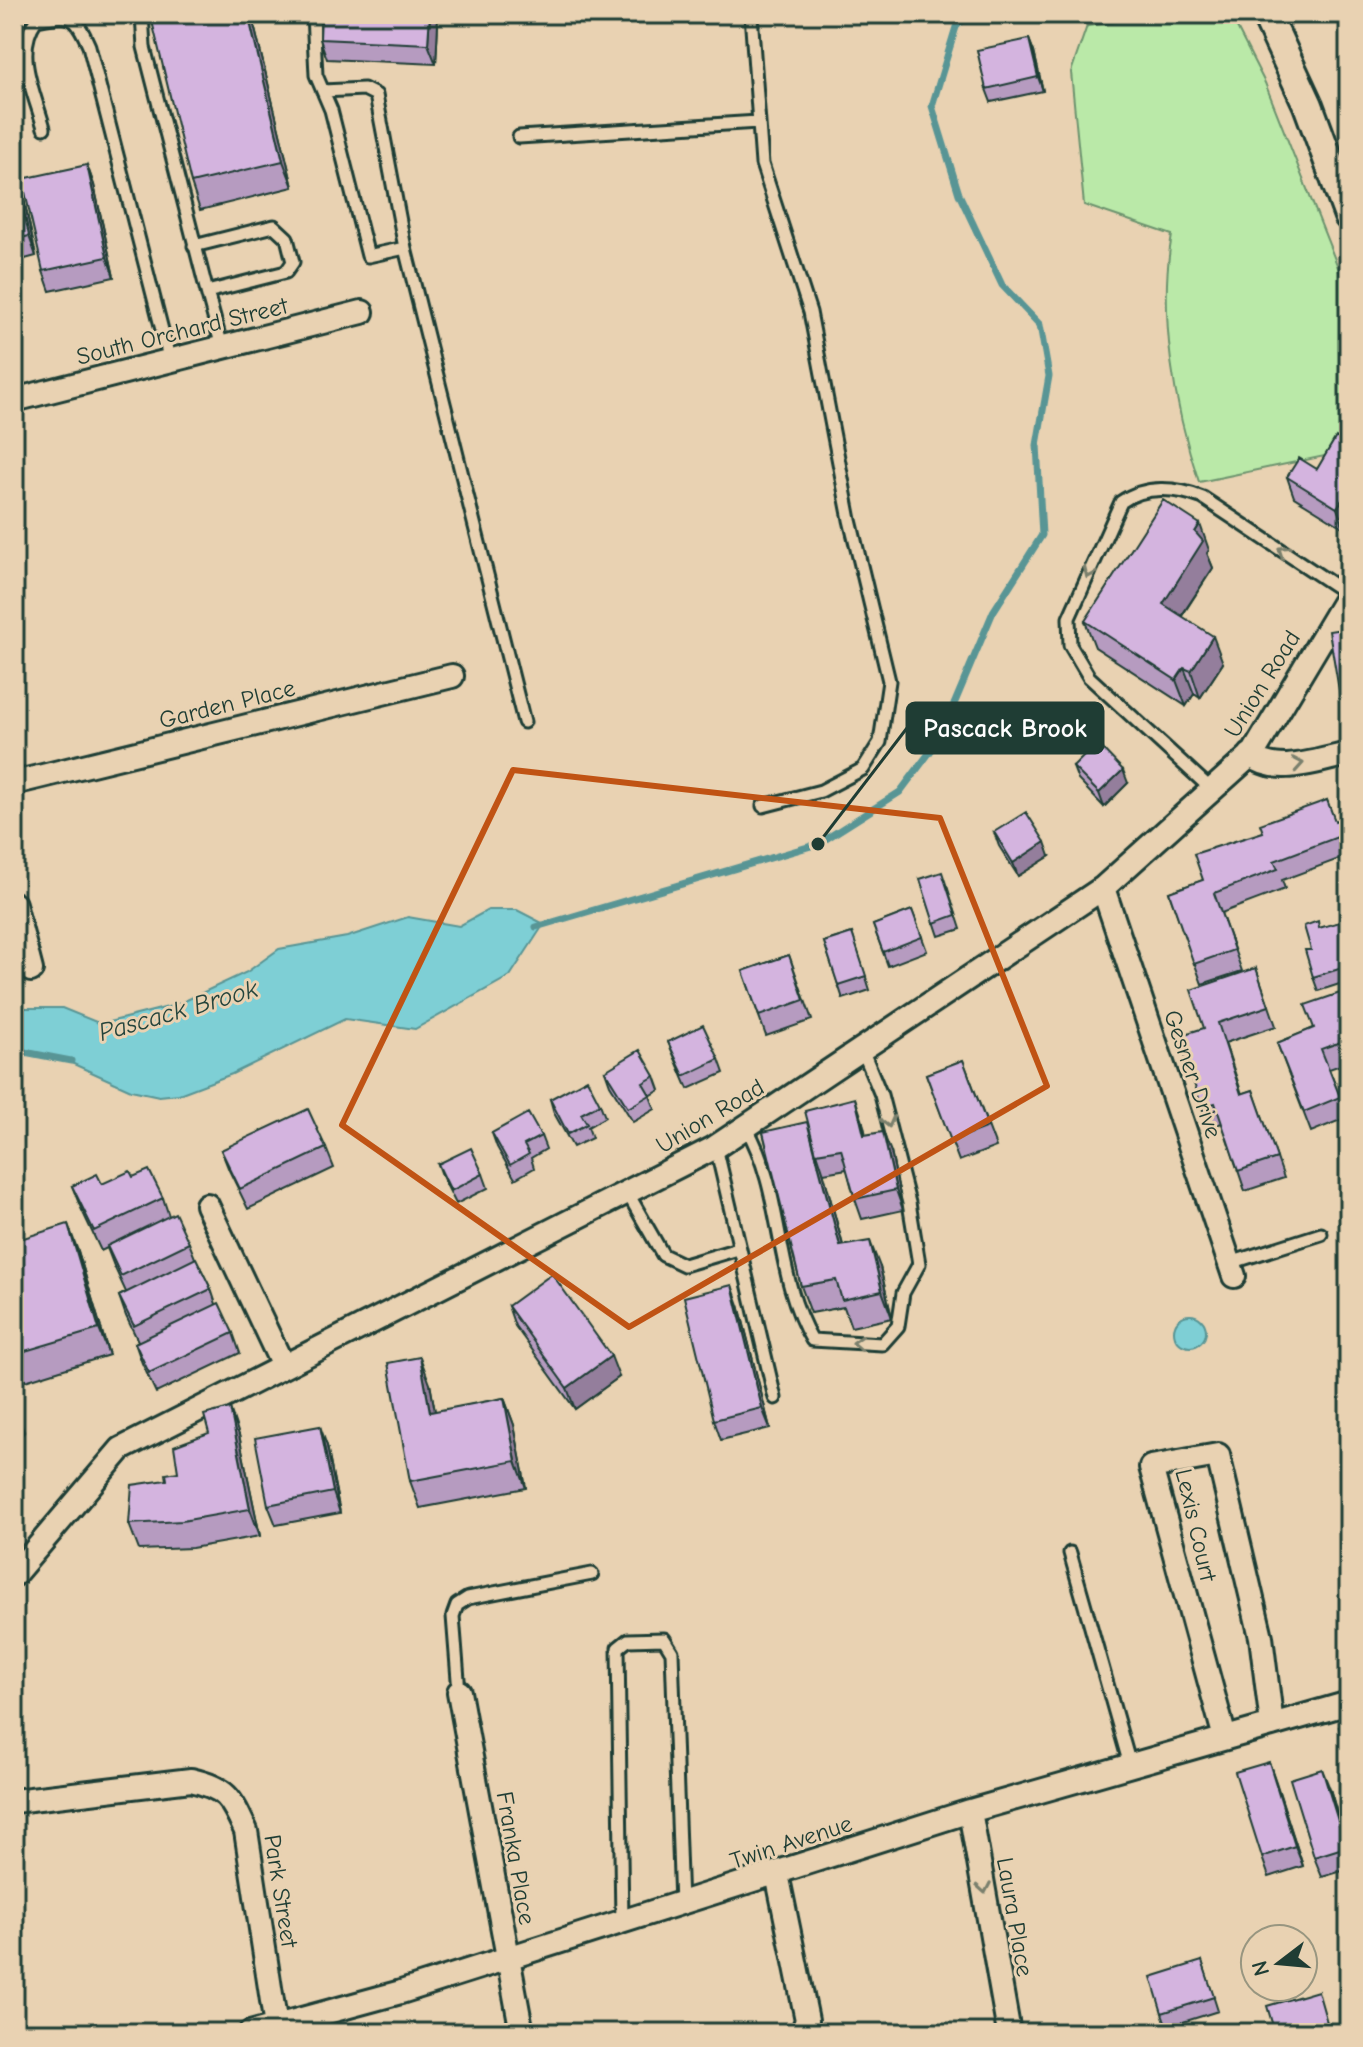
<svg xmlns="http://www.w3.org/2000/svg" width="1363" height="2047" viewBox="0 0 1363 2047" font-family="'Comic Neue',sans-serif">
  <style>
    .green { fill: #bae9a8; stroke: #6c936e; stroke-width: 2 }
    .water { fill: #7ecfd5; stroke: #589595; stroke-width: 2 }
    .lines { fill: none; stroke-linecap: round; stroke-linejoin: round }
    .stream { stroke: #589595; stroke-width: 7 }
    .service-casing { stroke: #1f3d34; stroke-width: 17 }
    .minor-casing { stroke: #1f3d34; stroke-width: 28 }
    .tertiary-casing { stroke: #1f3d34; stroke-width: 34 }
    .service { stroke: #e9d2b2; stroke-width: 11 }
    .minor { stroke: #e9d2b2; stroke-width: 22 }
    .tertiary { stroke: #e9d2b2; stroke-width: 28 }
    .wall { fill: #b69bc0; stroke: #1f3d34; stroke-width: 2 }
    .shaded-wall { fill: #947e9c; stroke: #1f3d34; stroke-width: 2 }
    .building { fill: #d4b4df; stroke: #1f3d34; stroke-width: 2 }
    .oneway { stroke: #7a806d }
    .marked { fill: none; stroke: #c05314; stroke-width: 6; stroke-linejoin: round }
    .labels { text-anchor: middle; stroke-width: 6; stroke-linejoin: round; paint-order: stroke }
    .street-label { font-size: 24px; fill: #1f3d34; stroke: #e9d2b2 }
    .water-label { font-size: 26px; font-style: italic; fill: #24443c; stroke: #e9d2b2 }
    .leader { fill: none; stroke: #1f3d34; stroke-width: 3 }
    .callout-dot { fill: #1f3d34; stroke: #e9d2b2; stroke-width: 3 }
    .callout { fill: #1f3d34; stroke: #1f3d34; stroke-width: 3 }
    .callout-label { font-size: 26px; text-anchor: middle; font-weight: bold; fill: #fff }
  </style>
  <rect width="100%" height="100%" fill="#e9d2b2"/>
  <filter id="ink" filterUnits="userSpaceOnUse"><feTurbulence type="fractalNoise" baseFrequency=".0125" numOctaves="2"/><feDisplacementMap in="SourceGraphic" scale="16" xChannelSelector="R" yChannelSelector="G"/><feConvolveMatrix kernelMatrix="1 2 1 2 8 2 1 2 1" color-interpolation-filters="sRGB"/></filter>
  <g filter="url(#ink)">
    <path class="green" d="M1175 14H1227L1232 18 1265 83 1349 295V451L1199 482C1174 408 1158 313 1172 235L1084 205 1071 72 1087 26Z"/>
    <path class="water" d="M488 910H517L544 924 510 976 415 1029 345 1019 232 1074 179 1094 159 1096 131 1090 67 1061 14 1050V1008H62L101 1024 176 1005 247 972 279 949 347 937 408 917 459 926Z
      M1174 1331a16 16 0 1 1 32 0a16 16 0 1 1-32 0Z"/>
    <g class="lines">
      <path class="stream" d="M536 927 818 844 900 792 939 740 993 612 1042 535 1037 445 1049 376 1040 325 1002 285 959 194 932 106 956 27 968 14
        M14 1050 71 1061"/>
      <defs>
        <path id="service" d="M142 14 144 47 207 292 286 272 293 262 287 238 274 226 194 246
          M313 14 316 75 331 110 368 256 405 248 524 722
          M751 14 762 164 810 312 850 520 889 681 880 742 863 769 821 791 763 806
          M323 91 364 89 376 95 405 248
          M44 128C35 94 13 52 36 20 71 14 74 12 89 46L170 361
          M519 137 758 122
          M207 292 222 347
          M1211 789 1089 677 1070 645 1069 618 1121 502C1145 485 1176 487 1203 498L1349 595
          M746 1127C784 1193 774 1276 812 1340L882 1344 898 1326 903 1293 919 1264 909 1203 881 1095 862 1049
          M716 1147 775 1398
          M627 1192 663 1255 684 1265 738 1249
          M1230 1263 1321 1234
          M1070 1553 1130 1765
          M459 1692 453 1616 457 1605 468 1598 592 1574
          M622 1922 618 1648 628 1640 664 1639 672 1652 681 1904"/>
        <path id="minor" d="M14 400 362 312
          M1250 755C1277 777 1317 760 1349 754
          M14 783 452 676
          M1103 888 1234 1276
          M14 904 31 970
          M207 1205 283 1366
          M14 1575 121 1449 714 1148 1103 888 1254 752 1349 593
          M459 1692 522 2033
          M1225 1738 1151 1467 1218 1455 1261 1637 1272 1725
          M14 1801 191 1780C227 1788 231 1798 246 1831L276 2027
          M970 1811 1009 2033
          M777 1874 807 2020 802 2033
          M250 2033 401 1992 970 1811 1349 1703"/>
        <path id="tertiary" d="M1266 14 1308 105 1349 216"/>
      </defs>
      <use href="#service" class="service-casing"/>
      <use href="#minor" class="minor-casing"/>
      <use href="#tertiary" class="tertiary-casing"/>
      <use href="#service" class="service"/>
      <use href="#minor" class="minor"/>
      <use href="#tertiary" class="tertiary"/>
    </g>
    <path class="wall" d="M181 14H250L254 25 293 187 200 210 191 183Z
      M321 14H434L438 24 436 64 327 59 320 39Z
      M1029 39 1034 52 1043 91 991 102 986 89Z
      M14 153 36 256 14 262Z
      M87 165 94 185 114 277 50 291 43 271Z
      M1349 446V520L1344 528 1294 497 1287 477 1317 469Z
      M1209 550 1207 553 1213 568 1182 616 1223 663 1200 698 1194 694 1186 706 1095 647 1085 621Z
      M1349 628V722L1341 702Z
      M1073 767 1128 783 1104 807 1078 780Z
      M1327 800 1347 856 1282 880 1285 889 1221 913 1242 971 1202 984 1169 892 1203 880 1263 832Z
      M994 832 1050 856 1018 876 999 846Z
      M920 879 947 886 961 929 939 936Z
      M912 910 927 951 888 966 873 925Z
      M1340 922 1349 950V981L1318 991 1313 977 1311 950 1320 928Z
      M852 933 870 990 843 999 824 942Z
      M789 955 812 1020 766 1036 743 971Z
      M1256 968 1276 1026 1225 1043 1242 1094 1253 1090 1284 1178 1245 1191 1222 1123 1209 1127 1202 1107 1204 1028Z
      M1349 990V1062L1329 1069 1348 1117 1311 1132 1277 1043 1314 1028Z
      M668 1042 719 1059 724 1073 688 1089Z
      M963 1060 996 1147 959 1161 926 1074Z
      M605 1071 655 1076 660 1090 650 1096 655 1109 633 1122 610 1085Z
      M550 1099 600 1104 605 1117 588 1127 592 1138 573 1147 554 1113Z
      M862 1119 866 1135 891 1152 903 1210 862 1219 855 1199 847 1169 824 1173 823 1172 843 1245 880 1267 892 1318 851 1327 844 1307 811 1313 801 1286 763 1132Z
      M492 1133 541 1136 546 1149 531 1158 534 1168 515 1179 497 1147Z
      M326 1148 334 1168 248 1209 229 1170 221 1150Z
      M438 1164 483 1174 488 1188 456 1204 443 1178Z
      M133 1177 163 1198 169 1216 189 1243 195 1258 211 1289 216 1304 233 1333 240 1353 156 1393 142 1363 135 1343 138 1341 126 1316 119 1296 126 1292 114 1266 107 1248 101 1251 80 1206 72 1186 102 1184Z
      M78 1251 109 1355 25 1381 14 1350Z
      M739 1305 770 1428 721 1440 714 1420Z
      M508 1306 619 1377 575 1409 515 1326Z
      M430 1384 435 1412 504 1398 514 1425 526 1488 420 1508 410 1481Z
      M239 1435 260 1536 192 1548 139 1550 129 1524 167 1480Z
      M327 1446 340 1513 276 1525 268 1505Z
      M1269 1762 1303 1866 1269 1877 1262 1857Z
      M1330 1789 1349 1853V1869L1322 1877 1314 1857Z
      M1202 1961 1218 2011 1167 2027 1162 2013Z"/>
    <path class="shaded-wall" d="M248 14H250L254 25 293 187 283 161Z
      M430 14H434L438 24 436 64 428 44Z
      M1029 39 1034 52 1043 91 1038 77Z
      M14 153 36 256 29 236 14 167Z
      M87 165 94 185 114 277 107 257Z
      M1349 488V520L1344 528 1337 508Z
      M1200 524 1209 550 1207 553 1213 568 1172 630 1163 604 1195 532Z
      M1213 636 1223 663 1200 698 1191 671Z
      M1184 668 1194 694 1186 706 1176 680Z
      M1123 770 1128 783 1104 807 1099 793Z
      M1045 842 1050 856 1018 876 1013 863Z
      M855 1098 862 1119 871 1156 864 1135Z
      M807 1122 823 1171 850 1272 840 1246Z
      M883 1132 891 1152 903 1210 896 1190Z
      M68 1224 78 1251 109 1355 99 1329Z
      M870 1241 880 1267 892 1318 882 1291Z
      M732 1285 739 1305 770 1428 762 1408Z
      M611 1356 619 1377 575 1409 567 1388Z
      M420 1357 430 1384 440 1439 430 1412Z
      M504 1398 514 1425 526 1488 516 1461Z
      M230 1408 239 1435 260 1536 250 1509Z
      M19 1418 24 1432 14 1446V1426Z
      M320 1426 327 1446 340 1513 333 1492Z
      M1269 1762 1276 1782 1303 1866 1295 1846Z
      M1322 1769 1330 1789 1349 1855 1346 1847Z"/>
    <path class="building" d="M181 14H248L283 161 191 183 152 21Z
      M321 14H430L428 44 320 39Z
      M1029 39 1038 77 986 89 977 50Z
      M87 165 107 257 43 271 22 179Z
      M14 167 29 236 14 240Z
      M1336 437 1349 446V488L1337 508 1287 477 1299 458 1317 469Z
      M1163 500 1200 524 1195 532 1203 541 1163 604 1213 636 1191 671 1184 668 1176 680 1085 621Z
      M1349 628V700L1341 702 1329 631Z
      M1097 743 1123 770 1099 793 1073 767Z
      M1327 800 1335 821 1349 816V863L1340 836 1274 861 1278 869 1214 893 1234 950 1194 964 1169 892 1203 880 1194 854 1263 832 1260 824Z
      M1026 812 1045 842 1013 863 994 832Z
      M942 872 956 915 934 923 920 879Z
      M912 910 922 937 883 952 873 925Z
      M1318 921 1319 928 1340 922 1349 952V966L1313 977 1305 950H1311L1304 926Z
      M852 933 866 976 838 985 824 942Z
      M789 955 804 1000 759 1016 743 971Z
      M1256 968 1269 1006 1218 1023 1241 1094 1253 1090 1277 1158 1238 1171 1215 1103 1202 1107 1178 1036 1204 1028 1191 990Z
      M1349 990V1039L1321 1049 1340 1097 1304 1112 1277 1043 1314 1028 1305 1005Z
      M703 1025 719 1059 684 1076 668 1042Z
      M640 1050 655 1076 643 1083 650 1095 628 1108 605 1071Z
      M963 1060 988 1127 951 1141 926 1074Z
      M587 1079 600 1104 581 1114 587 1124 568 1134 550 1099Z
      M855 1098 864 1135 883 1132 896 1190 855 1199 841 1149 816 1153 805 1111Z
      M308 1109 326 1148 240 1189 221 1150Z
      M528 1113 541 1136 524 1145 529 1154 510 1165 492 1133Z
      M807 1122 840 1246 870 1241 882 1291 842 1300 836 1280 801 1286 763 1132Z
      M471 1148 483 1174 451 1191 438 1164Z
      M149 1170 163 1198 94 1231 72 1186 97 1174 102 1184 130 1171 133 1177Z
      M175 1213 189 1243 121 1276 107 1246Z
      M68 1224 99 1329 15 1354 14 1350V1241Z
      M196 1258 211 1289 134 1326 119 1296Z
      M552 1274 611 1356 567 1388 508 1306Z
      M732 1285 762 1408 714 1420 684 1297Z
      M219 1303 233 1333 149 1373 135 1343Z
      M420 1357 430 1412 504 1398 516 1461 410 1481 388 1363Z
      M230 1408 250 1509 182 1521 129 1524 132 1485 167 1480 166 1474 178 1472 174 1446 209 1433 204 1415Z
      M14 1414 19 1418 14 1426Z
      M320 1426 333 1492 268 1505 255 1438Z
      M1349 1724V1760L1339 1727Z
      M1269 1762 1295 1846 1262 1857 1235 1772Z
      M1322 1769 1346 1847 1314 1857 1290 1779Z
      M1202 1961 1214 1997 1162 2013 1151 1977Z
      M1318 1991 1330 2033H1275L1267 2006Z"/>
    <defs><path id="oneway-chevron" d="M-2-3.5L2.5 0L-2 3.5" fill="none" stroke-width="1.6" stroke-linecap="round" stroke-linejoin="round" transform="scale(2)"/></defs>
    <g class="oneway">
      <use href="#oneway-chevron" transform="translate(1283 551) rotate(-146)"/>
      <use href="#oneway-chevron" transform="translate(1089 573) rotate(114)"/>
      <use href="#oneway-chevron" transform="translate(1298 764) rotate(-10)"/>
      <use href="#oneway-chevron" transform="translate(888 1122) rotate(76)"/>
      <use href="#oneway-chevron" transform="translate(858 1343) rotate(-177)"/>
      <use href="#oneway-chevron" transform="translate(984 1888) rotate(80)"/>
    </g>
  </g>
  <path class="marked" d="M513 770 940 818 1047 1086 629 1327 342 1125Z"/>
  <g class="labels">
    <g class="street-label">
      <text transform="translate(182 331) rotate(-14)" y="8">South Orchard Street</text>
      <text transform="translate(1262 684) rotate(-58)" y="8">Union Road</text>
      <text transform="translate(227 704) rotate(-14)" y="8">Garden Place</text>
      <text transform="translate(1193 1074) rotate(71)" y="8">Gesner Drive</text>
      <text transform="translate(710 1116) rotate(-31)" y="8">Union Road</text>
      <text transform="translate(1196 1525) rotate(77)" y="8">Lexis Court</text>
      <text transform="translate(791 1842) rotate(-18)" y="8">Twin Avenue</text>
      <text transform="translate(516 1858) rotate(80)" y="8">Franka Place</text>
      <text transform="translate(281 1891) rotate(81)" y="8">Park Street</text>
      <text transform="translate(1015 1917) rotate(80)" y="8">Laura Place</text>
    </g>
    <g class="water-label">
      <text transform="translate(178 1010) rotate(-16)" y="9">Pascack Brook</text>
    </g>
  </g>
  <path class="leader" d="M818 844L907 728"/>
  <circle class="callout-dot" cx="818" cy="844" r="8"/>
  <rect class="callout" x="907" y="703" width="196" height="50" rx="8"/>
  <g class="callout-label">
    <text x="1005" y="737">Pascack Brook</text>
  </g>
  <rect width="1363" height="2047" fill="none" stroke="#e9d2b2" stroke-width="48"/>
  <rect x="24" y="24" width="1315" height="1999" fill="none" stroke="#1f3d34" stroke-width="3" filter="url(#ink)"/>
  <g transform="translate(1279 1963) rotate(254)"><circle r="38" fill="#e9d2b2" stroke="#989680" stroke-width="2"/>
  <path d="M0-6L14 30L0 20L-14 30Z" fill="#1f3d34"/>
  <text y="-12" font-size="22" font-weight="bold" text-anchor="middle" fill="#1f3d34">N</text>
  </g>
</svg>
